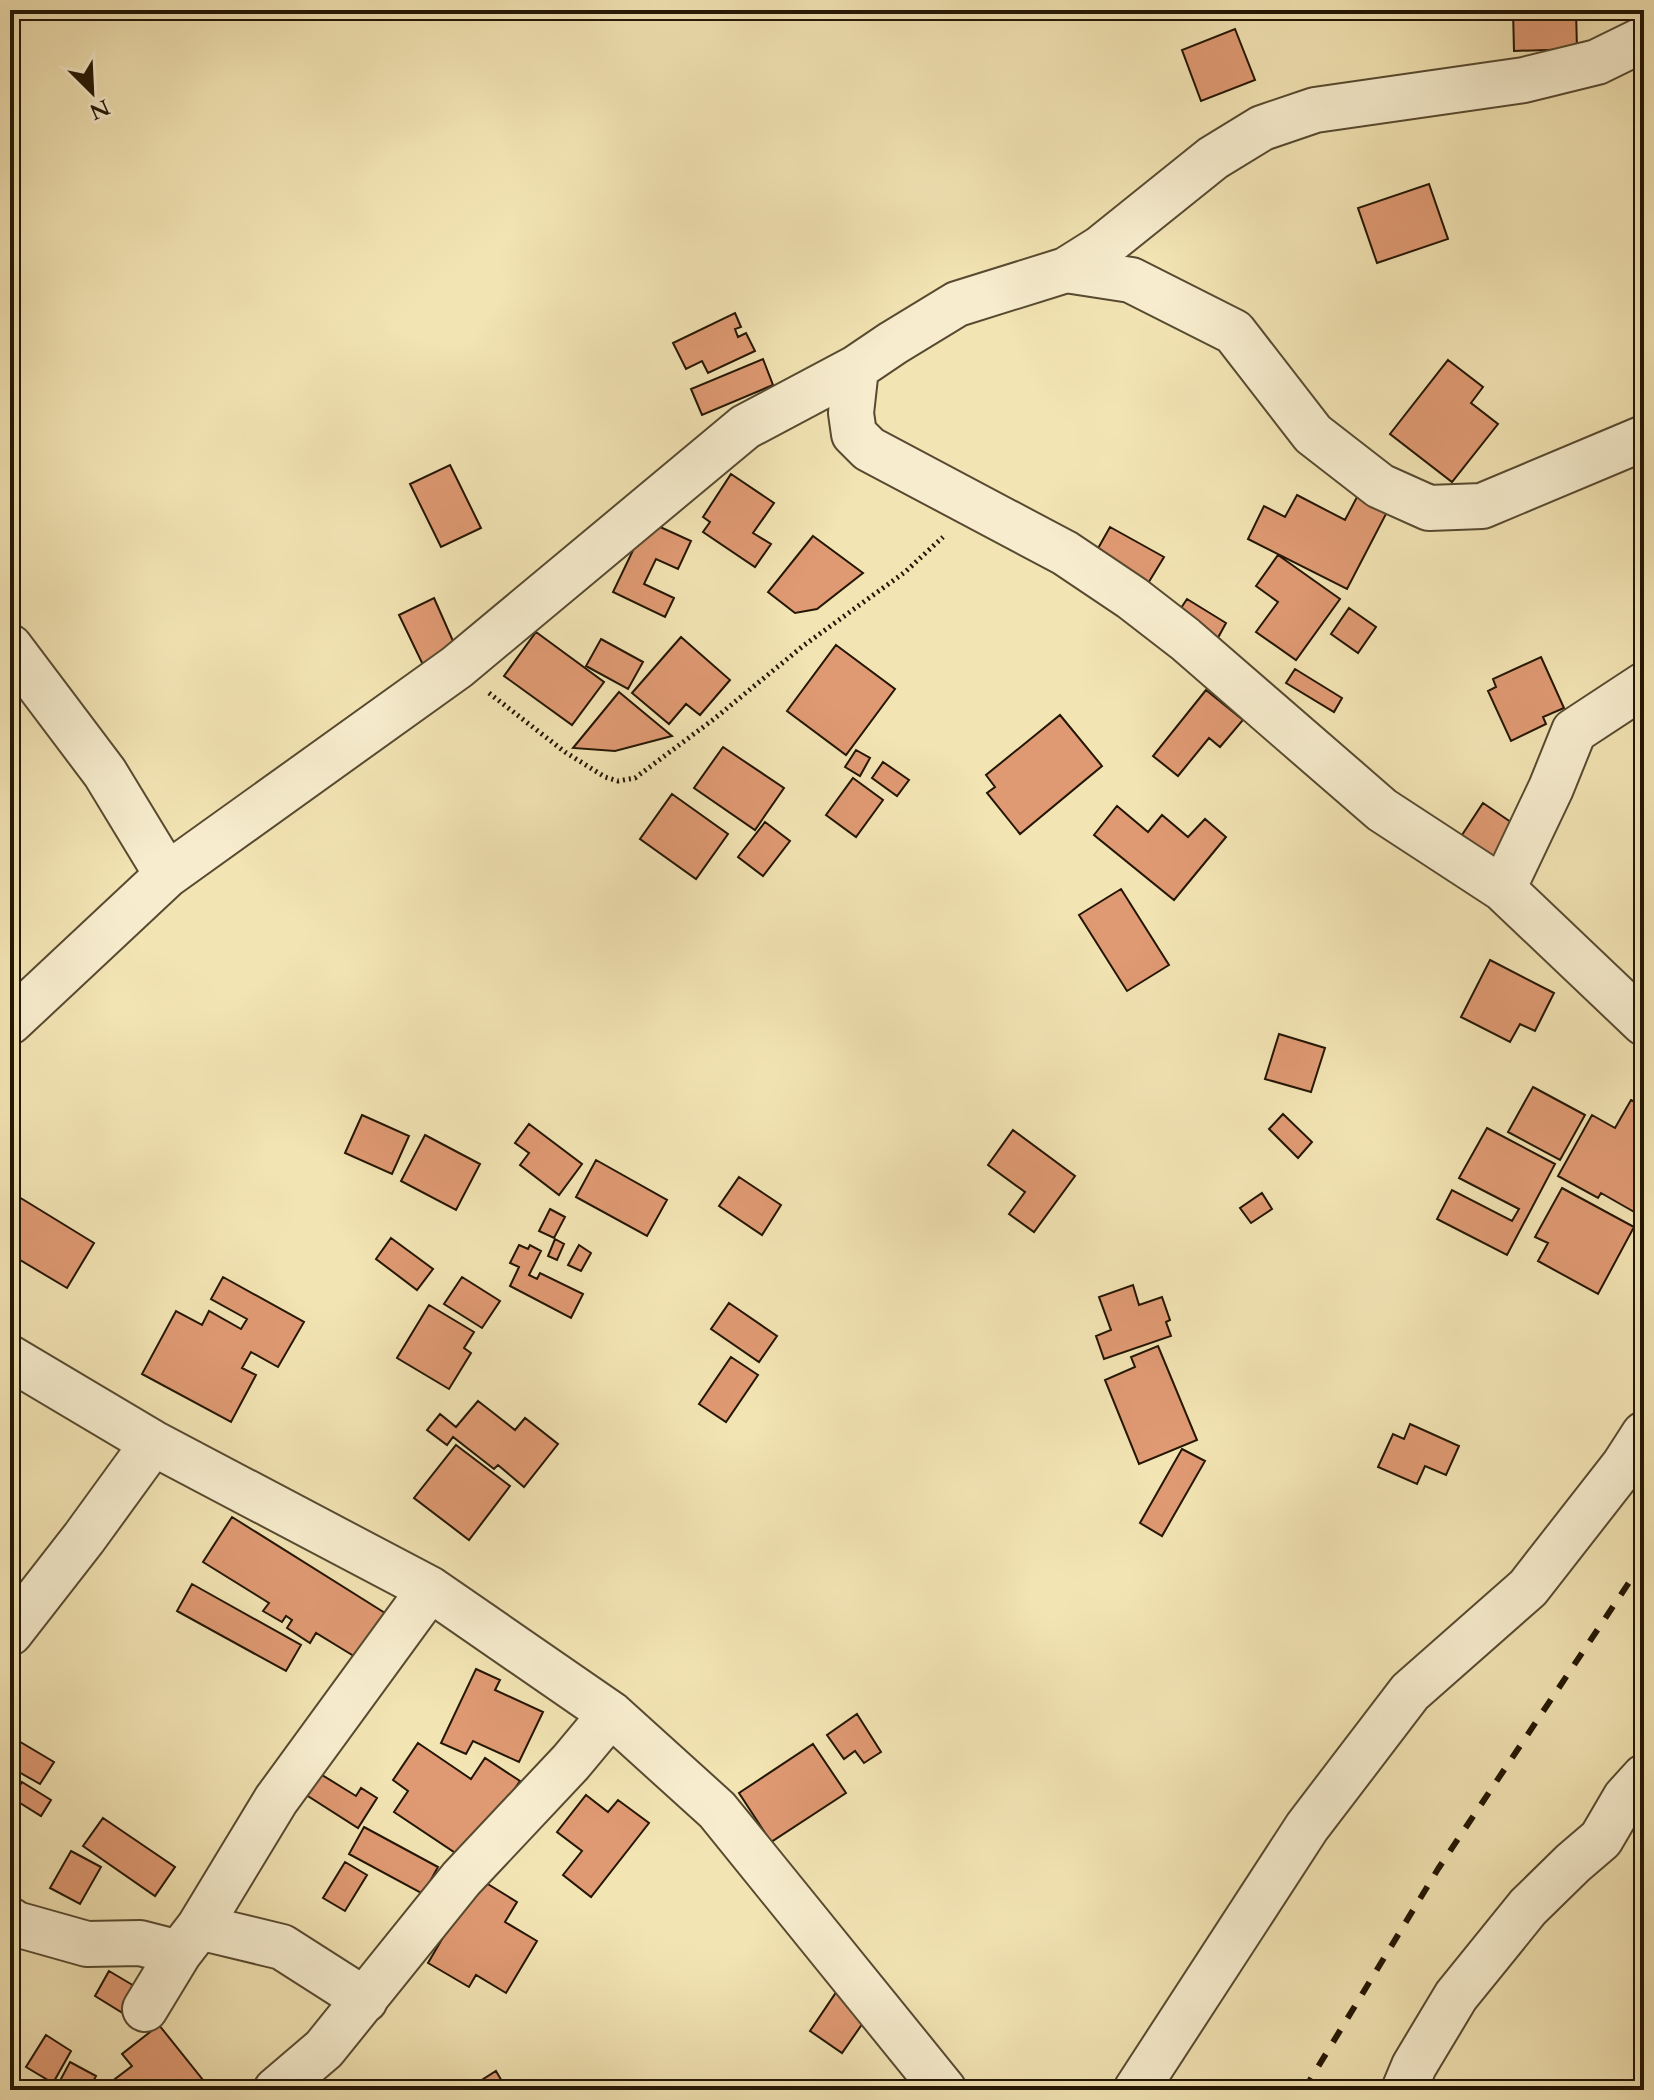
<svg xmlns="http://www.w3.org/2000/svg" width="1654" height="2100" viewBox="0 0 1654 2100" font-family="Cardo,serif">
  <style>
    .building { fill: #e09a73; stroke: #231604; stroke-width: 2 }
    .lines { fill: none; stroke-linecap: round; stroke-linejoin: round }
    .minor-casing { stroke: #574a30; stroke-width: 48 }
    .path { stroke: #231604; stroke-width: 5; stroke-dasharray: 2 4; stroke-linecap: butt }
    .minor { stroke: #f7edce; stroke-width: 44 }
    .rail { stroke: #231604; stroke-width: 6; stroke-dasharray: 14 14; stroke-linecap: butt }
  </style>
  <rect width="100%" height="100%" fill="#f3e4b4"/>
  <filter id="stains"><feTurbulence type="fractalNoise" baseFrequency=".0025" numOctaves="4"/><feColorMatrix values="0 0 0 0 .2 0 0 0 0 .09 0 0 0 0 .02 0 0 0 .5 -.17"/></filter>
  <radialGradient id="worn" r=".72"><stop offset=".6" stop-color="#630" stop-opacity="0"/><stop offset="1" stop-color="#630" stop-opacity=".3"/></radialGradient>
  <path class="building" d="M1513 10H1576L1577 49 1514 51Z
    M1235 29 1255 80 1201 101 1182 50Z
    M1429 184 1448 239 1377 263 1358 208Z
    M735 313 741 327 735 329 738 337 746 333 755 351 708 373 702 361 686 369 673 343Z
    M763 359 773 385 702 415 691 389Z
    M1448 360 1483 387 1471 403 1498 424 1452 482 1390 434Z
    M450 465 481 528 441 547 410 484Z
    M731 474 774 503 753 533 771 544 755 567 703 532 710 522 703 517Z
    M1297 495 1345 520 1357 497 1387 512 1347 589 1248 539 1264 506 1285 517Z
    M647 521 691 541 678 569 656 559 644 584 674 598 665 617 613 592Z
    M1110 527 1164 557 1144 590 1092 559Z
    M813 536 863 573 817 609 795 613 768 592Z
    M1278 555 1340 599 1296 660 1256 632 1278 602 1256 586Z
    M434 598 457 650 424 667 399 615Z
    M1187 599 1226 623 1214 645 1173 620Z
    M1349 608 1376 627 1358 653 1331 634Z
    M536 632 604 682 572 725 504 676Z
    M681 637 730 680 700 715 686 704 669 724 632 693Z
    M601 639 643 662 628 689 586 666Z
    M836 645 895 689 846 755 787 711Z
    M1541 657 1564 708 1543 717 1546 724 1511 741 1488 691 1496 687 1493 679Z
    M1295 669 1342 698 1334 712 1286 683Z
    M1206 690 1243 720 1220 747 1209 738 1178 776 1153 756Z
    M619 692 672 736 615 751 573 748Z
    M1060 715 1102 766 1020 834 987 793 995 787 986 775Z
    M723 747 784 788 755 830 694 788Z
    M856 750 870 758 860 776 845 767Z
    M883 762 909 780 897 796 872 778Z
    M853 778 883 800 856 837 826 815Z
    M672 794 728 834 696 879 640 839Z
    M1483 803 1521 829 1499 860 1462 835Z
    M1117 806 1148 832 1162 815 1188 837 1205 819 1226 837 1174 900 1094 835Z
    M765 822 790 841 763 876 738 857Z
    M1121 889 1169 965 1127 991 1079 915Z
    M1490 960 1554 993 1535 1031 1520 1024 1510 1042 1461 1017Z
    M1279 1034 1325 1048 1311 1092 1265 1079Z
    M1533 1087 1585 1115 1560 1160 1508 1132Z
    M1631 1100 1644 1107V1199L1636 1213 1601 1193 1598 1198 1558 1176 1592 1115 1615 1128Z
    M1283 1114 1312 1142 1298 1158 1269 1129Z
    M362 1115 409 1136 392 1174 345 1153Z
    M529 1124 582 1164 559 1195 520 1165 529 1153 515 1143Z
    M1487 1128 1555 1164 1507 1255 1437 1219 1452 1190 1512 1221 1519 1209 1459 1178Z
    M1013 1130 1075 1176 1034 1232 1009 1214 1025 1192 988 1165Z
    M425 1135 480 1164 456 1210 401 1181Z
    M596 1160 667 1200 647 1236 576 1197Z
    M739 1177 781 1205 762 1235 719 1206Z
    M1562 1188 1634 1227 1598 1294 1538 1261 1548 1243 1535 1237Z
    M1262 1193 1272 1209 1251 1223 1240 1208Z
    M19 1197 94 1243 67 1288 10 1254V1212Z
    M550 1209 565 1217 554 1238 539 1231Z
    M391 1238 433 1269 417 1290 376 1259Z
    M555 1239 564 1244 557 1260 548 1256Z
    M519 1245 528 1249 530 1245 541 1251 529 1275 537 1279 540 1273 583 1294 571 1318 510 1286 519 1267 510 1263Z
    M579 1245 591 1253 581 1271 568 1265Z
    M223 1277 304 1322 278 1367 251 1352 242 1368 256 1375 231 1422 142 1374 176 1311 202 1325 209 1311 241 1329 247 1319 211 1299Z
    M462 1277 500 1301 482 1328 444 1304Z
    M1133 1285 1139 1305 1162 1297 1170 1320 1166 1322 1171 1336 1104 1359 1096 1336 1111 1330 1099 1297Z
    M729 1303 777 1336 759 1362 711 1329Z
    M429 1305 474 1332 464 1348 471 1353 449 1389 397 1358Z
    M1158 1346 1197 1440 1139 1464 1105 1380 1135 1367 1131 1357Z
    M731 1357 758 1375 726 1422 699 1404Z
    M478 1401 515 1430 525 1418 558 1444 524 1487 498 1465 494 1469 453 1437 447 1445 427 1430 440 1414 456 1427Z
    M1410 1424 1459 1446 1446 1475 1425 1466 1417 1484 1378 1467 1393 1434 1404 1439Z
    M456 1445 510 1486 469 1540 414 1498Z
    M1182 1449 1205 1461 1162 1536 1140 1523Z
    M232 1517 385 1613 357 1658 316 1633 310 1643 287 1628 292 1620 286 1616 282 1622 263 1611 269 1603 203 1562Z
    M192 1584 301 1645 286 1671 177 1611Z
    M476 1669 500 1680 495 1690 543 1712 519 1762 473 1741 466 1754 441 1743Z
    M857 1714 881 1752 864 1763 855 1751 844 1759 827 1735Z
    M17 1740 54 1762 40 1784 10 1767V1752Z
    M418 1743 471 1779 485 1758 520 1781 466 1860 394 1812 408 1791 393 1780Z
    M813 1744 846 1793 771 1842 739 1793Z
    M314 1770 356 1796 361 1788 377 1798 358 1828 300 1791Z
    M22 1782 51 1800 41 1816 12 1798Z
    M586 1795 608 1812 618 1800 649 1823 591 1897 563 1875 582 1851 557 1832Z
    M103 1818 175 1867 155 1896 83 1846Z
    M364 1827 438 1867 423 1894 349 1854Z
    M71 1851 101 1867 80 1904 50 1888Z
    M345 1862 367 1875 345 1911 323 1898Z
    M478 1878 517 1902 505 1922 537 1941 506 1993 476 1975 469 1987 428 1963Z
    M109 1971 141 1990 126 2015 95 1996Z
    M839 1988 872 2010 842 2053 810 2031Z
    M159 2025 211 2090H117L111 2082 132 2066 122 2054Z
    M46 2035 71 2051 53 2083 26 2067Z
    M70 2062 96 2076 89 2090H55Z
    M496 2071 507 2090H466Z"/>
  <g class="lines">
    <defs>
      <path id="minor" d="M1066 270 1131 280 1234 332 1313 434 1380 486 1429 508 1482 506 1644 438
        M856 368 851 413 854 434 869 449 1065 553 1132 598 1185 639 1382 810 1503 889 1644 1023
        M10 647 105 773 167 875
        M1503 889 1551 788 1574 731 1644 685
        M10 1022 167 875 457 667 745 427 856 368 893 343 957 304 1066 270 1101 248 1213 158 1262 128 1315 110 1524 80 1597 62 1644 39
        M10 1358 153 1443 430 1589 611 1714 717 1810 944 2090
        M10 1633 84 1538 153 1443
        M10 1920 16 1924 87 1944 140 1943 179 1953
        M199 1927 282 1947 365 2000
        M145 2009 179 1953 199 1927 276 1800 430 1589
        M276 2090 324 2049 461 1879 571 1762 611 1714
        M1136 2090 1307 1827 1410 1692 1528 1588 1624 1465 1644 1434
        M1404 2090 1414 2066 1456 1996 1528 1907 1573 1863 1601 1839 1625 1798 1644 1777"/>
    </defs>
    <use href="#minor" class="minor-casing"/>
    <path class="path" d="M489 693 565 752 605 777 618 781 635 778 714 719 803 646 905 572 943 537"/>
    <use href="#minor" class="minor"/>
    <path class="rail" d="M1304 2090 1438 1869 1644 1560"/>
  </g>
  <rect width="1654" height="2100" fill="none" stroke="#f3e4b4" stroke-width="40"/>
  <rect x="12" y="12" width="1630" height="2076" fill="none" stroke="#231604" stroke-width="4"/>
  <rect x="20" y="20" width="1614" height="2060" fill="none" stroke="#231604" stroke-width="2"/>
  <g transform="translate(92 92) rotate(156)" stroke="#f7edce" stroke-width="6" paint-order="stroke">
  <path d="M0-6L14 30L0 20L-14 30Z" fill="#231604"/>
  <text y="-12" font-size="22" font-weight="bold" text-anchor="middle" fill="#231604">N</text>
  </g>
  <rect width="100%" height="100%" filter="url(#stains)"/>
  <rect width="100%" height="100%" fill="url(#worn)"/>
</svg>
